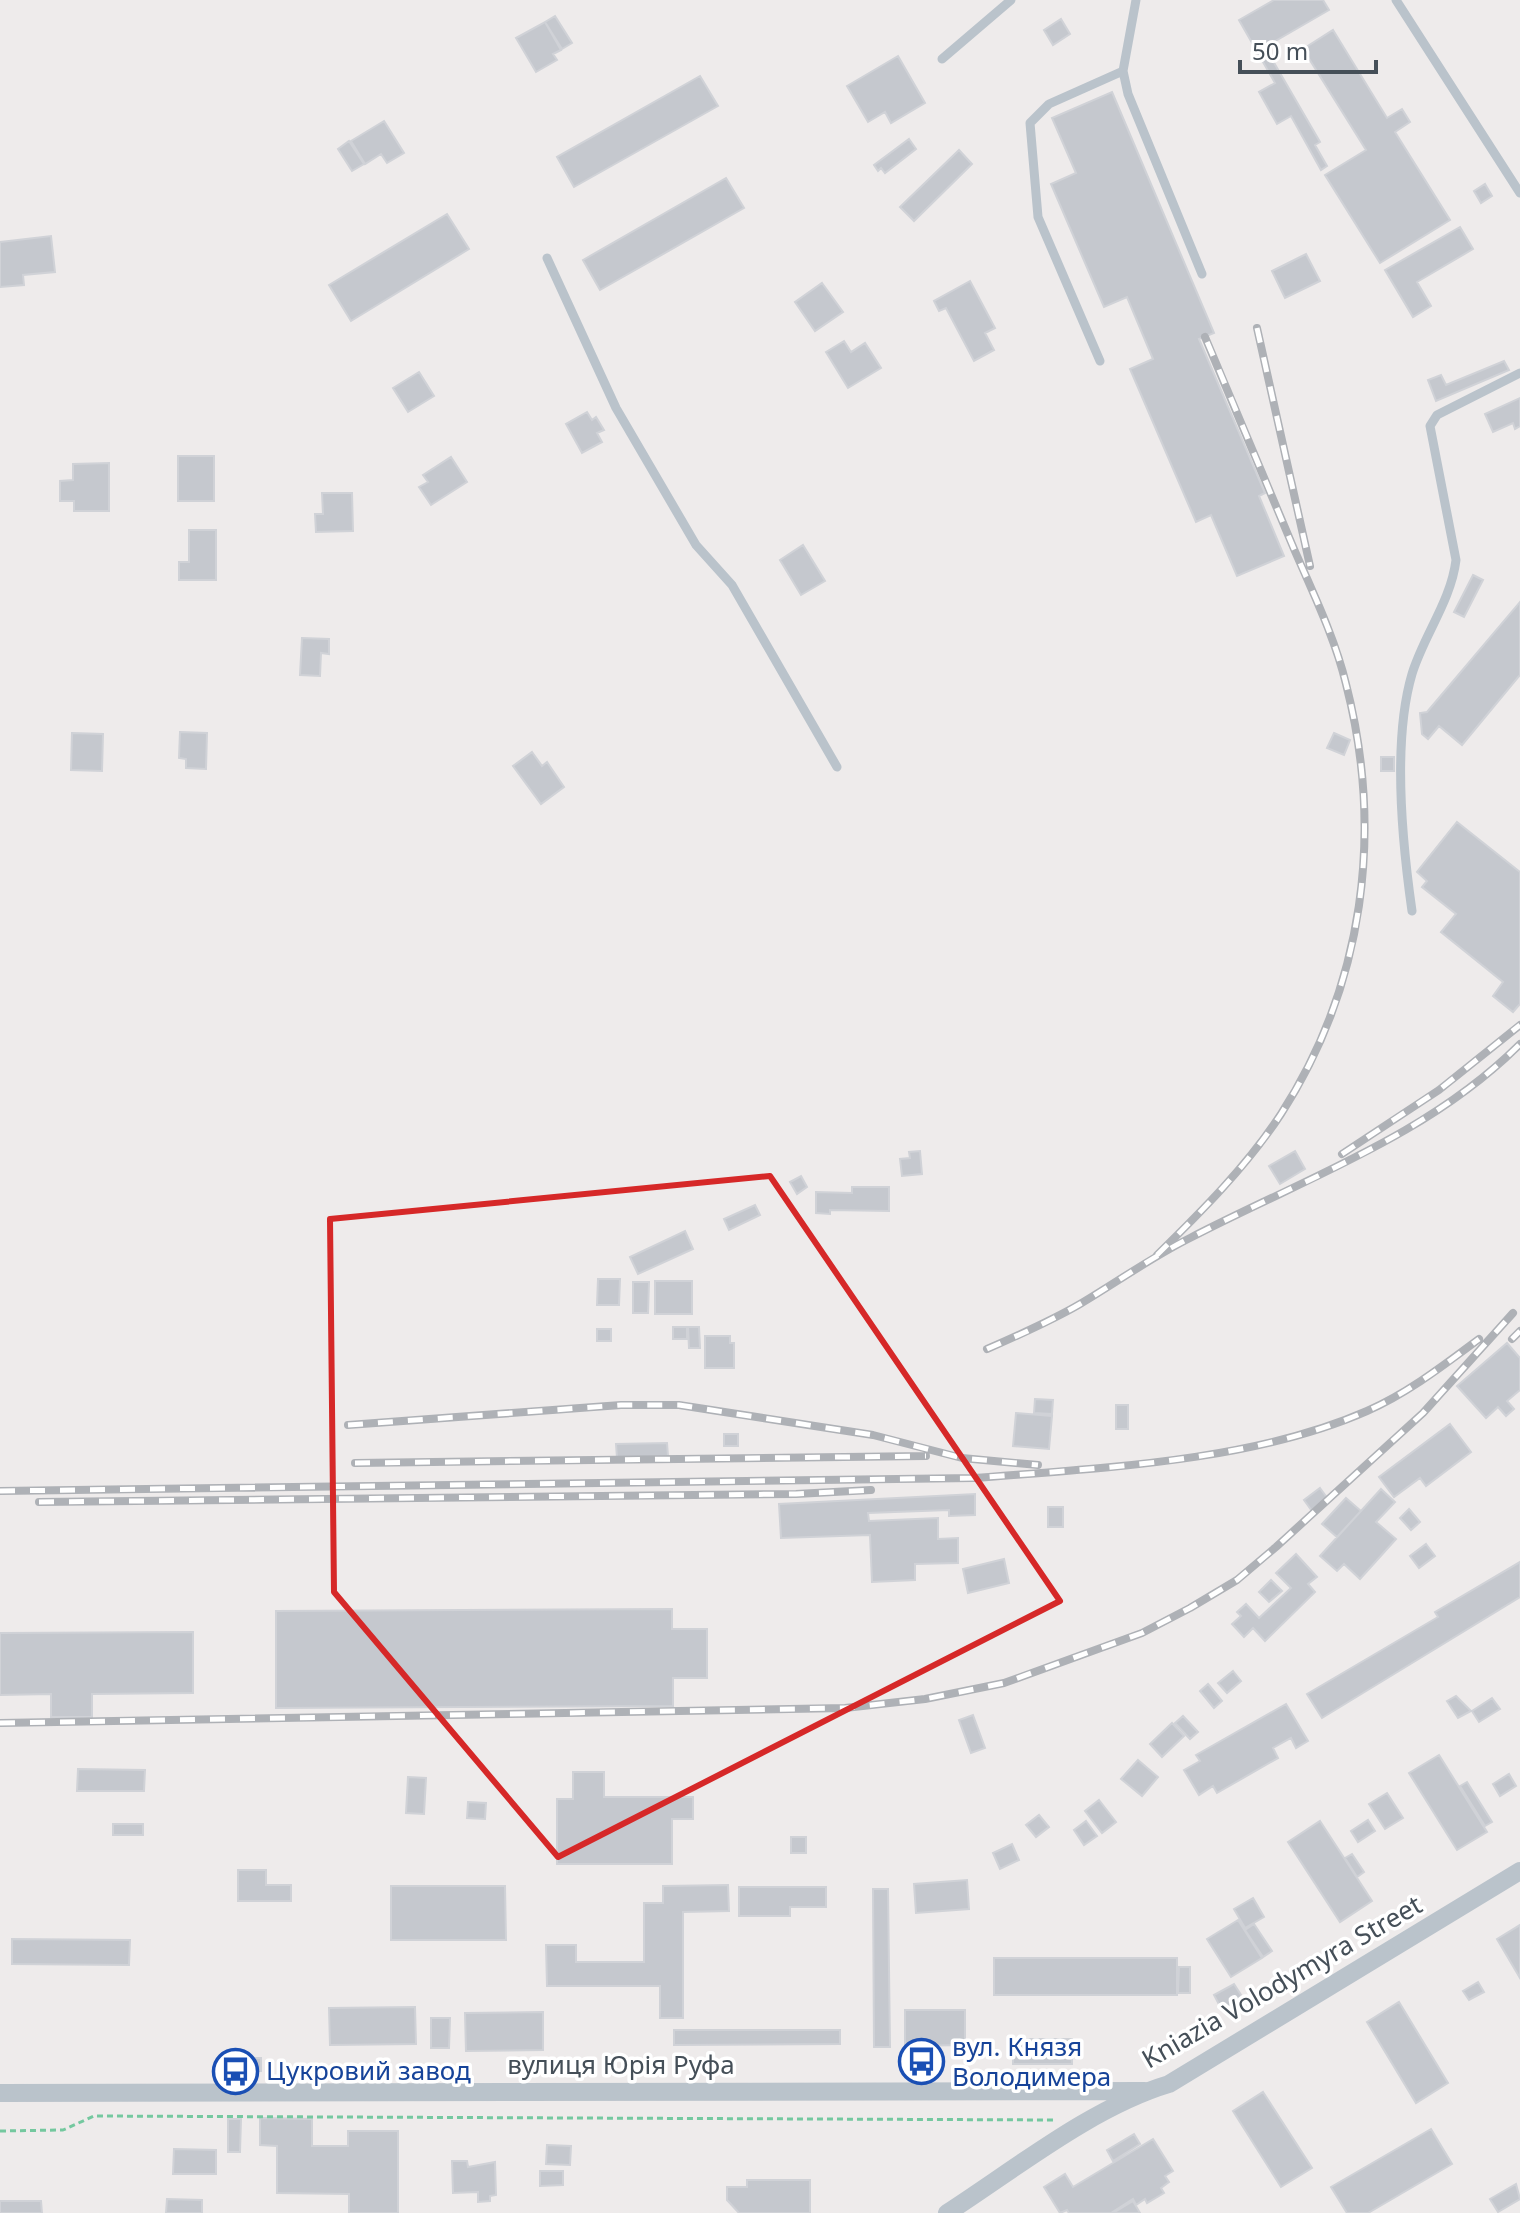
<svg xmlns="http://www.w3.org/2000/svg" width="1520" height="2213" viewBox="0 0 1520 2213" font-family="'Noto Sans',sans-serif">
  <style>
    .building { fill: #c5c8ce; stroke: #d0d2d7; stroke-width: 2 }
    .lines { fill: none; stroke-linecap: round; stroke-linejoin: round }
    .path { stroke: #74c89f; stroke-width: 3; stroke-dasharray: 6 4; stroke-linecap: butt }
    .service { stroke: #bac3cb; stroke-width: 9 }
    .minor { stroke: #bac3cb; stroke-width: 18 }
    .rail-casing { stroke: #aeb1b6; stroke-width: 8 }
    .rail { stroke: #fff; stroke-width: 5; stroke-dasharray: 15; stroke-linecap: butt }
    .marked { fill: none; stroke: #d62828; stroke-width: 6; stroke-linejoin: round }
    .labels { text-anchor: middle; stroke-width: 7; stroke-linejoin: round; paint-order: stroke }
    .street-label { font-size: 26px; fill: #454f58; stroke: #fff }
    .transit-label { font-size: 26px; fill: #164399; stroke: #fff; text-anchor: start }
  </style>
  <rect width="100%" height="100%" fill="#eeebeb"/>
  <path class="building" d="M1274 0H1323L1329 10 1265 47 1320 142 1315 145 1327 166 1321 170 1291 116 1277 124 1259 92 1275 83 1239 20Z
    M555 16 572 43 562 49 545 22Z
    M1061 19 1070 34 1053 45 1044 30Z
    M545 22 561 50 553 54 557 60 536 72 516 38Z
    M1333 30 1387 118 1402 109 1410 122 1395 132 1450 220 1380 263 1325 175 1366 150 1303 49Z
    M898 56 925 103 891 123 885 112 868 122 847 86Z
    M700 76 718 106 574 187 557 157Z
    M1112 92 1214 333 1199 339 1265 493 1259 496 1284 556 1237 576 1211 515 1196 522 1130 369 1153 359 1127 297 1104 307 1051 184 1076 173 1052 118Z
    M384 121 404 153 387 163 381 154 365 164 351 141Z
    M909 139 916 149 885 173 881 168 878 171 874 165Z
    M349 141 364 164 352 171 338 149Z
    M959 150 972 164 914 221 900 207Z
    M726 178 744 208 600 290 583 260Z
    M1485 184 1492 196 1481 203 1474 191Z
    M447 214 469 249 351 321 329 285Z
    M1460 227 1473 249 1417 282 1431 306 1413 317 1385 270Z
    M51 236 55 272 23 275 24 285 0 287V242Z
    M1306 254 1320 281 1285 298 1272 271Z
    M970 281 995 328 985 333 994 350 974 361 946 308 939 311 934 301Z
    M822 283 843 312 815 331 795 302Z
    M844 341 851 352 865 343 881 368 848 388 826 352Z
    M1504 361 1509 370 1436 401 1428 380 1441 375 1446 385Z
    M419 372 434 396 408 412 393 388Z
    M1520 398V426L1515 429 1513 423 1493 432 1485 414Z
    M587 412 592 420 596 417 604 430 597 433 602 442 582 453 566 424Z
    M178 456H214V501H178Z
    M451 457 467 482 431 505 419 487 428 482 423 475Z
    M109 463V511H74V501H60V481L73 480V464Z
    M322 493H352L353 531 316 532 315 514H323Z
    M189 530H216V580H179V562H189Z
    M803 545 825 581 801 595 780 560Z
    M1473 575 1483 580 1464 617 1454 612Z
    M1520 602V675L1462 745 1439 726 1428 739 1422 734 1420 713 1427 712Z
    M302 638 329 639V654L321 653 320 676 300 675Z
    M180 732 207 733 206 769 186 768V759L179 758Z
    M72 733 103 734 102 771 71 770Z
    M1334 733 1350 740 1344 755 1327 748Z
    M532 752 542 766 547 762 564 787 541 804 513 766Z
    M1381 757H1394V771H1381Z
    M1457 822 1520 872V1004L1513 1012 1493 996 1503 982 1441 932 1456 914 1422 887 1427 881 1417 872Z
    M920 1151 922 1174 902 1176 900 1159 910 1158 909 1152Z
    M1295 1151 1305 1169 1280 1184 1269 1166Z
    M801 1176 807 1187 797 1194 790 1182Z
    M852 1187H889V1211L830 1210V1214L816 1213V1192L852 1193Z
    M755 1205 760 1215 729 1230 724 1219Z
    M685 1231 693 1249 638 1274 630 1257Z
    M598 1279H620L619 1305H597Z
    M655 1281H692V1314H655Z
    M633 1282H649L648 1313H633Z
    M673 1327H687V1339H673Z
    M688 1327H699L700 1348H689Z
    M597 1329H611V1341H597Z
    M705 1336H730V1343H734V1368H705Z
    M1507 1343 1520 1358V1390L1507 1401 1514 1409 1506 1416 1498 1407 1486 1418 1457 1386Z
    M1035 1399 1053 1400 1052 1414 1034 1413Z
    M1116 1405H1128V1429H1116Z
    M1016 1413 1052 1416 1049 1449 1013 1446Z
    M1450 1424 1471 1452 1426 1486 1420 1478 1394 1497 1379 1477Z
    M724 1434H738V1446H724Z
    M667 1443 668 1456 617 1458 616 1444Z
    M1320 1488 1328 1499 1312 1511 1304 1500Z
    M1381 1489 1395 1502 1376 1522 1396 1539 1360 1579 1344 1564 1337 1571 1320 1556Z
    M975 1494V1515L949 1516V1510L868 1513 869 1521 938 1518V1539L958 1538V1563L915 1564V1580L872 1582 870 1535 781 1538 779 1504Z
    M1346 1498 1361 1511 1337 1537 1322 1524Z
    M1048 1507H1063V1527H1048Z
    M1409 1509 1420 1522 1411 1530 1400 1518Z
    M1426 1544 1435 1556 1419 1568 1410 1556Z
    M1296 1554 1317 1577 1308 1584 1315 1592 1265 1641 1253 1628 1244 1637 1232 1624 1241 1616 1237 1612 1246 1604 1259 1618 1291 1588 1276 1573Z
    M1004 1559 1009 1583 968 1593 963 1569Z
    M1520 1562V1597L1322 1718 1307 1694 1438 1617 1435 1612Z
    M1271 1580 1282 1591 1269 1602 1259 1592Z
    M672 1609V1629H707V1678H673V1706L276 1708V1611Z
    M193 1632V1693L92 1694V1717H51V1694L0 1695V1633Z
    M1233 1671 1241 1681 1227 1693 1218 1683Z
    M1208 1684 1222 1701 1214 1708 1200 1691Z
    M1456 1696 1471 1711 1458 1718 1447 1701Z
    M1492 1698 1500 1709 1479 1722 1472 1711Z
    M1286 1704 1308 1741 1296 1748 1291 1738 1273 1748 1278 1758 1217 1793 1213 1786 1199 1795 1184 1770 1200 1761 1196 1755Z
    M973 1715 985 1748 971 1753 959 1720Z
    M1183 1716 1198 1732 1190 1739 1175 1723Z
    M1172 1723 1184 1736 1162 1757 1150 1744Z
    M1439 1755 1487 1832 1457 1850 1409 1773Z
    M1138 1760 1158 1777 1142 1796 1121 1779Z
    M78 1769 145 1770 144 1791H77Z
    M573 1772H604V1797H693V1819H672V1864H557V1799H573Z
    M1509 1774 1516 1786 1500 1796 1493 1784Z
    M408 1777 426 1778 424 1814 406 1813Z
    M1467 1782 1492 1822 1485 1826 1460 1786Z
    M1387 1793 1403 1818 1385 1829 1369 1804Z
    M1099 1800 1116 1822 1102 1833 1085 1811Z
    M468 1802 486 1803 485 1819 467 1818Z
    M1039 1815 1049 1827 1036 1837 1026 1825Z
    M1368 1820 1375 1831 1358 1842 1351 1831Z
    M1086 1821 1097 1836 1084 1845 1074 1830Z
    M1320 1821 1372 1901 1340 1922 1288 1842Z
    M113 1824H143V1835H113Z
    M791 1837H806V1853H791Z
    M1012 1844 1019 1860 1000 1869 993 1853Z
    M1352 1854 1364 1872 1357 1877 1345 1858Z
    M238 1870H266V1885H291V1901H238Z
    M967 1880 969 1909 916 1913 914 1884Z
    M728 1885 729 1911 683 1912V2018H660V1986H547L546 1945H576V1962H644V1903H663V1886Z
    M391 1886H505L506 1940H391Z
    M739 1887H826V1907H790V1916H739Z
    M873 1889H888L890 2047H874Z
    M1253 1898 1264 1917 1245 1928 1234 1909Z
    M1238 1920 1262 1958 1231 1977 1207 1939Z
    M1254 1924 1272 1951 1263 1957 1245 1930Z
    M1520 1925V1978L1497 1939Z
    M12 1939 130 1940 129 1965 12 1964Z
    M994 1958H1177V1995H994Z
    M1179 1967H1190V1993H1178Z
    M1478 1982 1484 1992 1469 2000 1463 1991Z
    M1234 1984 1243 1998 1222 2010 1214 1995Z
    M1399 2002 1448 2083 1416 2103 1367 2022Z
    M415 2007 416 2044 330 2045 329 2008Z
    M905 2010H965V2045L905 2046Z
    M543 2012V2050L466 2051 465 2013Z
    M431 2018H450L449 2048H431Z
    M674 2030H840V2044L674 2045Z
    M1013 2039H1072V2064H1013Z
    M245 2058H261V2071H245Z
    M1263 2092 1312 2168 1281 2187 1233 2111Z
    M260 2118 312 2119V2146H348V2131H398V2213H349V2194L277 2193V2146L260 2145Z
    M228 2119H241L240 2152H228Z
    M1431 2129 1452 2164 1368 2213H1347L1331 2187Z
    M1134 2134 1140 2144 1113 2161 1107 2150Z
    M1153 2139 1173 2171 1165 2176 1169 2182 1161 2188 1164 2193 1147 2203 1145 2199 1136 2205 1133 2199 1111 2213H1069L1067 2210 1060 2213 1044 2187 1065 2174 1073 2187Z
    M547 2145 571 2146 570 2165 546 2164Z
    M174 2149 216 2150V2174H173Z
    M452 2161H467L468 2167 495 2162 496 2195 490 2196V2201L478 2202V2192L453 2193Z
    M540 2171H563V2185L540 2186Z
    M747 2180H810V2213H739L727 2200V2187H747Z
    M1516 2184 1520 2199 1498 2212 1490 2199Z
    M167 2199 202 2200V2213H166Z
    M0 2201H41L42 2213H0Z
    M1133 2201 1140 2213H1113Z"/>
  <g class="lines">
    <path class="path" d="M0 2131 63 2130 94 2116 1053 2120"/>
    <path class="service" d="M1136 0 1123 71 1128 94 1202 274
      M1396 0 1520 193
      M942 59 1011 0
      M547 258 616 408 696 545 732 585 837 767
      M1100 361 1038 217 1030 123 1049 104 1123 71
      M1412 911C1402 841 1392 742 1412 674 1424 635 1451 601 1456 560L1430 426 1437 415 1520 373"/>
    <path class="minor" d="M0 2093 1145 2091
      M947 2213C1014 2170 1092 2107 1169 2084L1520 1871"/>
    <defs>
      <path id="rail" d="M1257 328 1310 566
        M1342 1154 1439 1090 1520 1025
        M1157 1255C1201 1212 1247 1166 1281 1114 1364 985 1384 832 1346 684 1335 638 1313 593 1294 549 1264 478 1235 407 1205 337
        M1512 1339 1520 1331
        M987 1349C1019 1335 1051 1321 1080 1304 1117 1282 1152 1257 1190 1238 1303 1179 1428 1136 1520 1044
        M348 1425 621 1405H679L873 1435 962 1458 1038 1465
        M355 1463 926 1456
        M0 1491 974 1478C1099 1468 1251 1462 1367 1411 1408 1393 1444 1365 1479 1339
        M39 1502 796 1494 871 1490
        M0 1723 845 1708 925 1699 1004 1683 1142 1633 1190 1608 1237 1580 1276 1547 1423 1413 1513 1313"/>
    </defs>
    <use href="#rail" class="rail-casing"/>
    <use href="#rail" class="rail"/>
  </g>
  <path class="marked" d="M770 1176 1060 1601 558 1857 334 1592 330 1219Z"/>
  <defs>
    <symbol id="bus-ring" viewBox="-11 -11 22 22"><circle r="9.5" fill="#fff" stroke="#1a4fb4" stroke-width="1.5"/><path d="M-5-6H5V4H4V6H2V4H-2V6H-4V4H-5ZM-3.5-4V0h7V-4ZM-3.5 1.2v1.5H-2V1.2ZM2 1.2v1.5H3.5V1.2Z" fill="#1a4fb4"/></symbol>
  </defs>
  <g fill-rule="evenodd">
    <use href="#bus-ring" x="896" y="2036" width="51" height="51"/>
    <use href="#bus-ring" x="210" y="2046" width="51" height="51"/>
  </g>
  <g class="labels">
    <g class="street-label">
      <text transform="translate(1282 1982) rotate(-30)" y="9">Kniazia Volodymyra Street</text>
      <text x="621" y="2074">вулиця Юрія Руфа</text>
    </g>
    <g class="transit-label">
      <text x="952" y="2056">вул. Князя<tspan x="952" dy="30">Володимера</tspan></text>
      <text x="266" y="2080">Цукровий завод</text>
    </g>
  </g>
  <path d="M1240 60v12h136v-12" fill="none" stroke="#454f58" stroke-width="4"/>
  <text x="1252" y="60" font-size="24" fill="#454f58" stroke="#ffffff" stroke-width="6" paint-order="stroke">50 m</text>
</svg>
